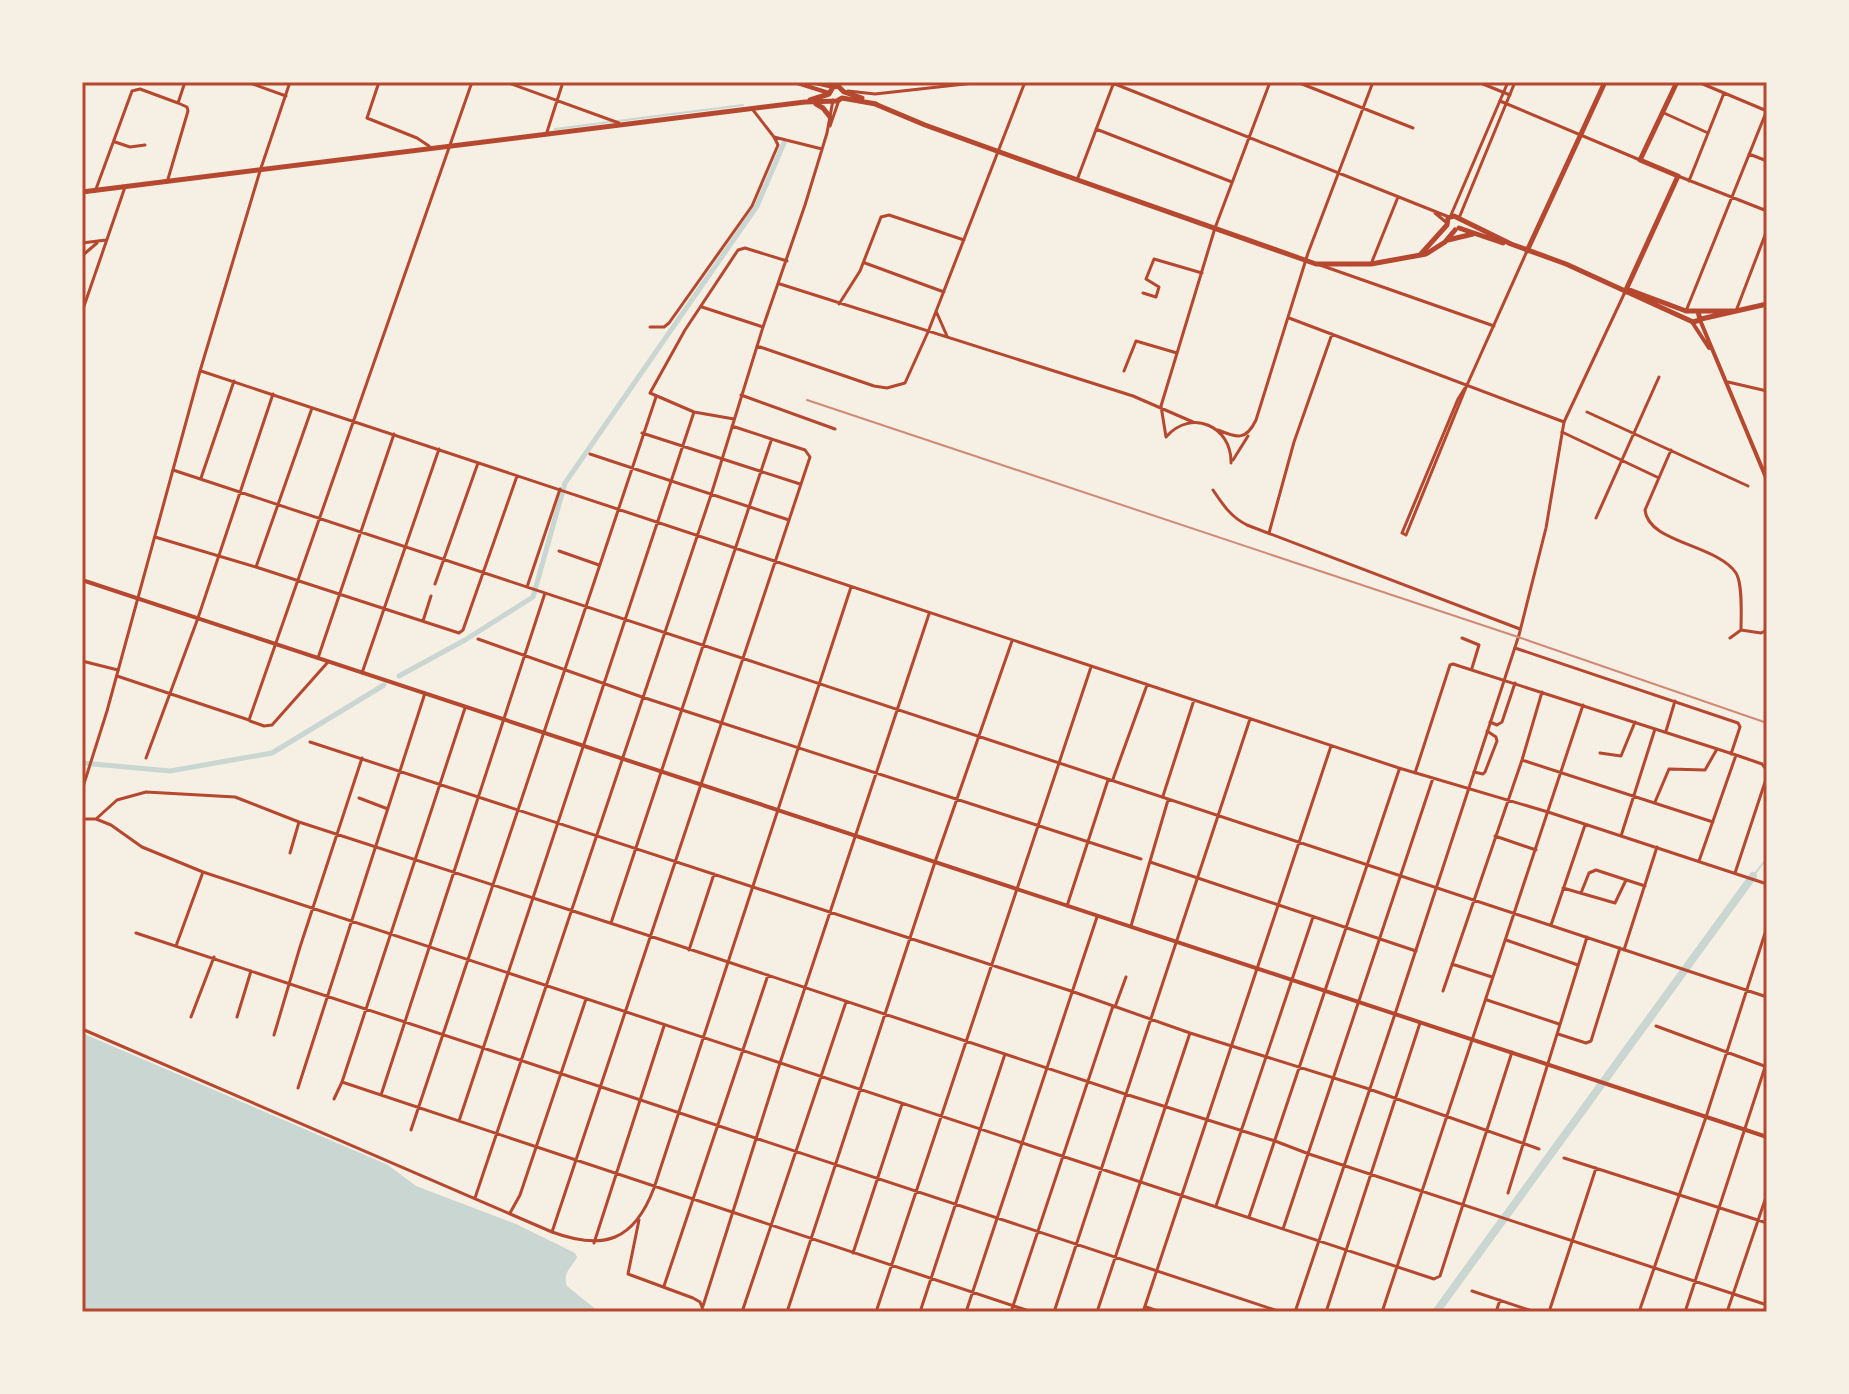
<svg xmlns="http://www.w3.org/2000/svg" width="1849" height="1394" viewBox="0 0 1849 1394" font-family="'Asap Condensed',sans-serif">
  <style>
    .water { fill: #c9d6d2 }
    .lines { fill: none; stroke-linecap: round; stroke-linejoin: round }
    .stream { stroke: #c9d6d2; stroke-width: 2 }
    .canal { stroke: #c9d6d2; stroke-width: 5 }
    .river { stroke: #c9d6d2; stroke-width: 8 }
    .minor { stroke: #b5482f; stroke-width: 3 }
    .tertiary { stroke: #b5482f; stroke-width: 3 }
    .secondary { stroke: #b5482f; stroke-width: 4 }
    .primary { stroke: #b5482f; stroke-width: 4 }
    .trunk { stroke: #b5482f; stroke-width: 5 }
    .rail { stroke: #cf8b77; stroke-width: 2 }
    .neatline { fill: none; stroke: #b5482f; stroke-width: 3 }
  </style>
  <rect width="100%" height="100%" fill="#f6efe4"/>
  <path class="water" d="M82 1033 388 1165 416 1186 516 1224 575 1253 577 1257C572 1268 562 1272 567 1286L599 1312H82Z"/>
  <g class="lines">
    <path class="stream" d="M555 129 743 105
      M1753 876 1767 858"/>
    <path class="canal" d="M399 676 465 640 533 597 565 483 757 206 784 143
      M82 763 170 771 272 753 384 685"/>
    <path class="river" d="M1436 1312 1753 876"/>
    <path class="minor" d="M247 82 286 96
      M379 82 367 118 417 138 429 146
      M506 82 619 123
      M1110 82 1449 217
      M1297 82 1413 128
      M1478 82 1510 95
      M1698 82 1767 111
      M848 91 875 94 983 82
      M1500 101 1640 160
      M753 110 774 137 822 149
      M1664 113 1708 133
      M830 126 839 100
      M1096 129 1232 182
      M547 132 563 82
      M115 142 130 147 145 145
      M1749 154 1767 161
      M261 168 290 82
      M1678 176 1767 211
      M168 179 188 111 187 107 178 103 185 82
      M1077 180 1114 82
      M1689 181 1724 93
      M96 189 132 91 140 89 178 103
      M1435 213 1447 223
      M82 243 106 240
      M82 256 97 243
      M865 263 944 292
      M1371 264 1398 197
      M1320 265 1494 326
      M780 284 1133 396 1193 422
      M1143 293 1156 297 1159 287 1146 279 1154 259 1202 273
      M839 304 860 271 881 217 889 215 964 240
      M702 307 763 327
      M936 311 947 336
      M1686 311 1767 110
      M1736 311 1767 230
      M82 312 125 187
      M1289 318 1564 422
      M650 327H664L669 323 752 206 778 145 774 137
      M757 346 874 386 887 388 905 383 928 332 1025 82
      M201 371 1399 768 1548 812 1767 884
      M1124 371 1136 341 1177 353
      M1728 382 1767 391
      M741 395 835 429
      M1587 412 1748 486
      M734 419 694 412 650 393 685 330 738 250 745 248 787 261
      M1218 430C1237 438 1246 441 1256 420L1308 253 1373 82
      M1562 432 1659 478
      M642 433 800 484
      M1166 437 1161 406 1215 228 1270 82
      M1166 437C1191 408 1232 426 1231 463
      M1671 450 1645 510C1648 543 1716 544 1736 573 1743 584 1741 616 1741 630L1730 638
      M590 454 789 520
      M1233 460 1248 436
      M173 470 1767 997
      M201 478 234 381
      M1213 490C1223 505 1231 517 1247 525L1520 629
      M1596 518 1659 377
      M1269 533 1294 442 1332 334
      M1406 535 1467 385 1527 251
      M1406 535 1402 533 1458 399 1465 388
      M155 537 256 567 459 633 463 630 517 476
      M559 551 599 565
      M256 567 312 408
      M435 584 478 463
      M527 587 560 489
      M423 621 431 596
      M1741 630 1761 633 1767 630
      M1462 638 1479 645 1472 668
      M478 639 642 697 1141 859
      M1515 648 1738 723 1740 727 1731 754
      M318 658 394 434
      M82 661 118 670
      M362 673 439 449
      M117 676 249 720 472 82
      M250 721 264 726 272 725 328 662
      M1490 722 1497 725 1502 722 1515 683
      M1666 731 1675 701
      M310 742 1071 991 1190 1033 1369 1089 1539 1149
      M1600 753 1621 756 1635 722
      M146 758 198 618 273 394
      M1522 760 1713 822
      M1474 772 1483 774 1485 772 1497 741 1496 737 1487 731
      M1415 773 1450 665 1453 664 1736 755 1762 764 1767 771
      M1113 779 1147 685
      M1163 796 1194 700
      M359 798 388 809
      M1655 802 1669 769 1705 770 1717 749
      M82 819H96L117 800 146 792 235 797 299 822 650 936 1125 1094 1275 1141 1309 1154 1767 1305
      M96 819 111 825 142 847 203 872 1434 1279 1440 1276 1512 1052
      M1495 836 1536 850
      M1621 836 1655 729
      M290 853 299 822
      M1699 861 1736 755
      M1150 862 1416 951
      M1735 873 1767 776
      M1563 888 1615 903 1626 880
      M1581 893 1589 873 1596 870 1645 886
      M1067 906 1108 780
      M611 923 771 441
      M1551 925 1585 825
      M1131 926 1168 800
      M136 933 1281 1312
      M1506 940 1578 965
      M176 946 203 872
      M689 950 714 874
      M1624 950 1657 847
      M1452 964 1492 977
      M1443 991 1522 760 1542 692
      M1487 1000 1559 1024
      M1115 1007 1126 977
      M191 1017 214 957
      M237 1017 251 971
      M1656 1026 1767 1067
      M82 1029 552 1232C604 1251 634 1241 654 1188L851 587
      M1558 1034 1586 1043 1591 1041 1620 948
      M274 1035 300 947 362 758
      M342 1082 1032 1312
      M298 1088 425 693
      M381 1095 545 593
      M334 1099 342 1082 465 708
      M459 1121 694 412
      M411 1130 656 397
      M1564 1158 1767 1223
      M1508 1193 1587 937
      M475 1198 711 495 763 327 805 205 827 133 833 100
      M1216 1206 1313 917
      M510 1213 520 1195 586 999
      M1249 1217 1399 770
      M639 1220 628 1274 693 1298 700 1302 704 1312
      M1283 1229 1433 778
      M552 1232 810 457 805 450 732 426
      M594 1243 664 1026
      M853 1253 902 1104
      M664 1286 768 975
      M1472 1291 1535 1312
      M703 1306 780 1063 929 614
      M1146 1307 1161 1312
      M742 1312 846 1002
      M787 1312 935 862 1012 641
      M876 1312 1091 667
      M920 1312 1005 1054
      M966 1312 1097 917
      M1011 1312 1113 1006
      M1054 1312 1250 719
      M1097 1312 1190 1033
      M1143 1312 1331 746
      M1295 1312 1395 1014
      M1326 1312 1420 1023
      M1382 1312 1583 705
      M1496 1312 1500 1300
      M1549 1312 1596 1168
      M1639 1312 1706 1117 1767 927
      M1685 1312 1767 1061
      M1727 1312 1767 1194"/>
    <path class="tertiary" d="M1451 215 1508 82
      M1459 218 1515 82
      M82 790 107 711 200 371 260 171
      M1395 1014 1519 635 1546 528 1564 422 1625 292"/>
    <path class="secondary" d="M82 580 1767 1137"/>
    <path class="primary" d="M794 82 829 93
      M811 82 833 87
      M1700 320 1767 480
      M1692 322 1709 348"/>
    <path class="trunk" d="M829 94 833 87 838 86 844 92 862 98
      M810 100 829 94
      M816 104 823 108 830 117
      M875 104 925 125 1058 173 1316 264H1371L1426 254 1445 242 1455 230
      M82 192 805 102 837 101 842 98 876 104
      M1459 228 1503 243
      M1448 240 1473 234
      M1527 251 1605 82
      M1420 255 1447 225 1448 218 1454 216 1511 244 1566 264 1693 322 1700 320 1698 311
      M1627 289 1686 311H1734
      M1625 292 1678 176 1640 160 1677 82
      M1701 319 1767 304"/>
    <path class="rail" d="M807 400 1518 637 1767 723"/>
  </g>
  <rect width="1849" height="1394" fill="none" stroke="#f6efe4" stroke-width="168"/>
  <rect x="84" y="84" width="1681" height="1226" class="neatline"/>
</svg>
